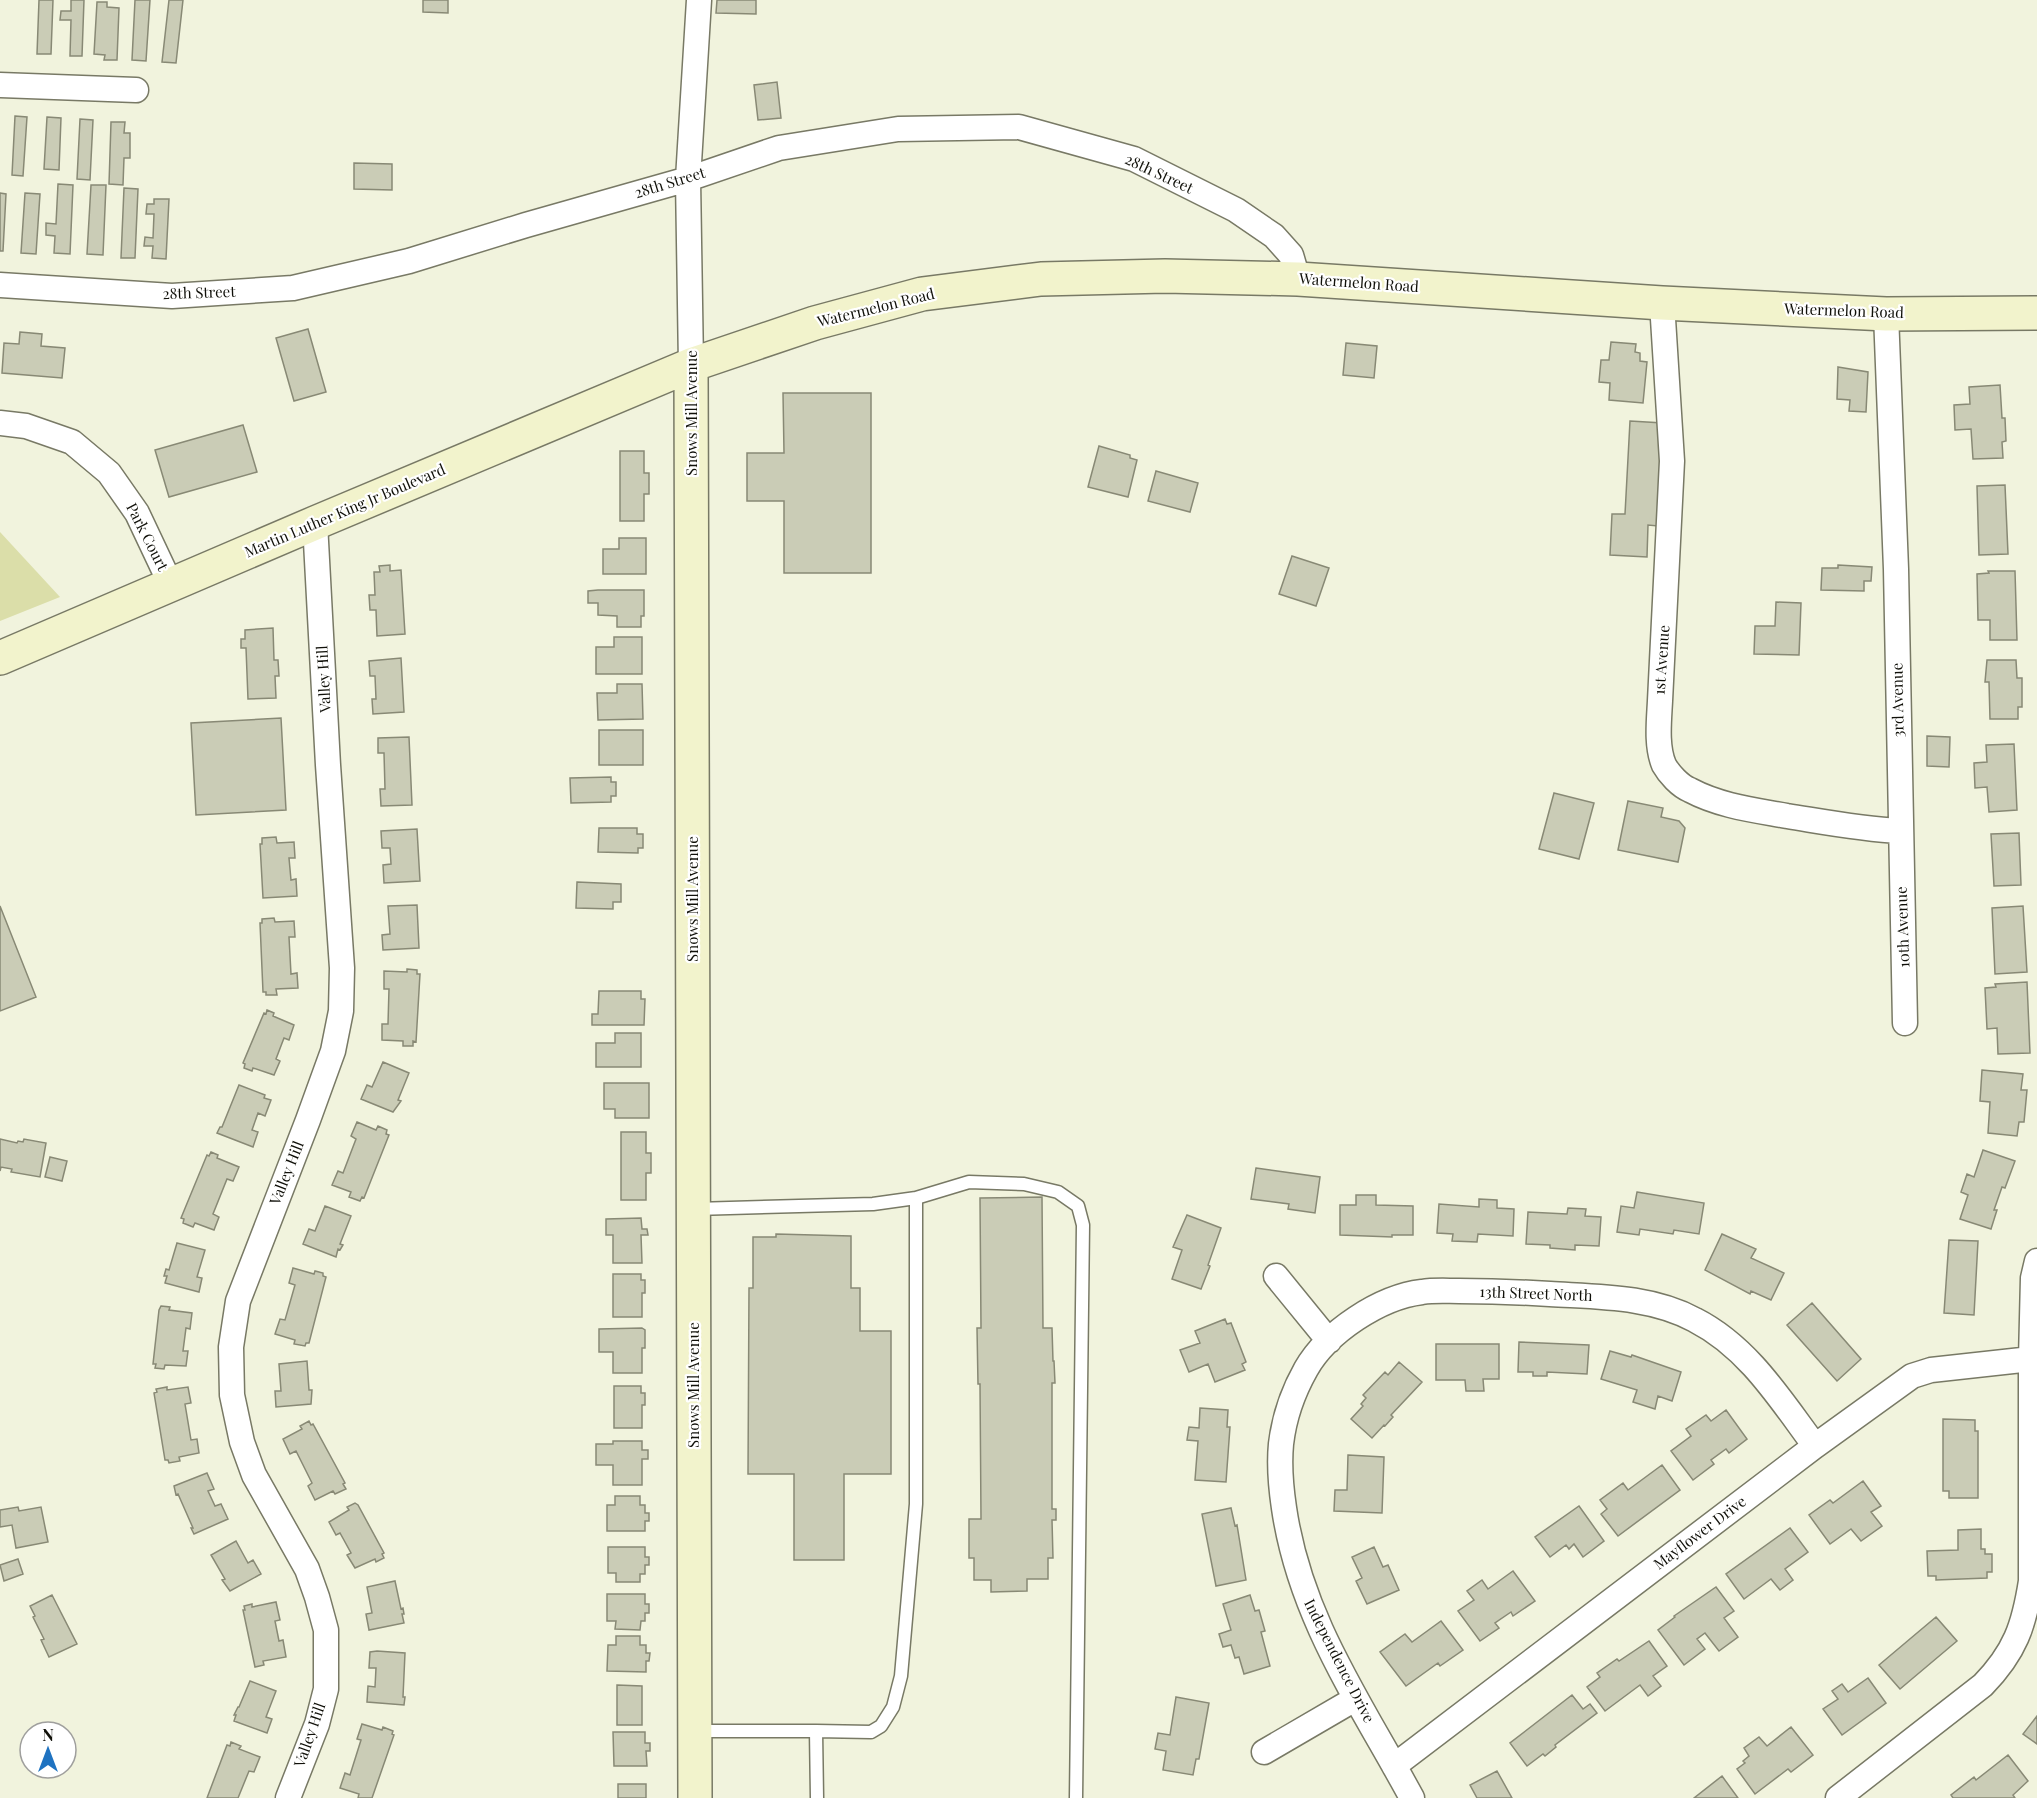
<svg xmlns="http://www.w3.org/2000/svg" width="2037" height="1798" viewBox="0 0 2037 1798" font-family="'Playfair Display',serif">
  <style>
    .green { fill: #dbdea9 }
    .building { fill: #caccb6; stroke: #888975; stroke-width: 1.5 }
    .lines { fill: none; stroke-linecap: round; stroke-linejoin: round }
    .lane-casing { stroke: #787965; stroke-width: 15 }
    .street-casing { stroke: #787965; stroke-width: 27 }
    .secondary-casing { stroke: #787965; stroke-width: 36 }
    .lane { stroke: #fff; stroke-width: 12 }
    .street { stroke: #fff; stroke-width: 24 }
    .secondary { stroke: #f2f3cc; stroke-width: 33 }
    .labels { text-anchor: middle; stroke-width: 4.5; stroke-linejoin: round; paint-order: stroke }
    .street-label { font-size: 15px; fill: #101009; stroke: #fff }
  </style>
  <rect width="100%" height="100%" fill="#f1f3dd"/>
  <path class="green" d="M0 532 60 597 0 621Z"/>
  <path class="building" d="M39 0H53L51 54H37Z
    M71 0H84L82 56H70L71 20H60L61 11H71Z
    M135 0H150L146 61 132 60Z
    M169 0H183L176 63 162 62Z
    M423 0H448V13L423 12Z
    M717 0H756V14L716 13Z
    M97 2H107V7L119 8 117 60H104L105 55 94 54Z
    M777 82 781 118 758 120 754 85Z
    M15 116 27 117 23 176 12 175Z
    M47 117 61 118 59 170 44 169Z
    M80 119 93 120 90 180 77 179Z
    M111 122H125L124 133H130V158H124L123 185 109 184Z
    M354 163 392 164V190L354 189Z
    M58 184 73 185 70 254 54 253 55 236 46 235V223L56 224Z
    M91 185H106L103 255 87 254Z
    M124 188 138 189 135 258H121Z
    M0 193 6 194 3 251H0Z
    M25 193 40 194 36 254 21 253Z
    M154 199H169L166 259 152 258 153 246H144L145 237 153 238 154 214H146L147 204H154Z
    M308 329 326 392 294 401 276 338Z
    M20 332 42 334 41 346 65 348 62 378 2 373 4 343 19 344Z
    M1611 342 1636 344 1635 352 1640 353V361L1647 362 1643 403 1609 400 1610 383 1599 382 1601 360H1609Z
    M1346 343 1377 346 1374 378 1343 375Z
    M1838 367 1868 372 1866 412 1849 411 1850 400 1837 399Z
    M2000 385 2002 418H2005L2006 441 2002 442 2003 458 1973 459 1971 429 1955 430 1954 405 1970 404 1969 387Z
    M783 393H871V573H784V501H747V453H784Z
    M1630 421 1663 423 1658 526 1648 525 1647 557 1610 555 1612 514H1625Z
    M243 425 257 472 169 497 155 450Z
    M1099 446 1130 455V458L1137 460 1128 497 1088 487Z
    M620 451H644V473H649V494H644V521H620Z
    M1156 471 1198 483 1190 512 1148 501Z
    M2005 485 2008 554 1979 555 1977 486Z
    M619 538H646V574H603V549H619Z
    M1292 556 1329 568 1316 606 1279 594Z
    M390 565V571L401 570 405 634 377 636 376 610H370L369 595H375L374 572H380L379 566Z
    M1838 565 1872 567 1871 581H1864V591L1821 590 1822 568H1838Z
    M1988 571H2015L2017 640H1990V620H1978L1977 574 1989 573Z
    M598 590H644V616H641V627H617V616L598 615V603H588V591Z
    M1776 602 1801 603 1799 655 1754 654 1755 626H1775Z
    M273 628 274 660H278L279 676H275L276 698 248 699 246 648H241V639H245V630Z
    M614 637H642V674H596V647H614Z
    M401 658 404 712 373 714 372 699H376L375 676H370L369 661Z
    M1987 660H2016L2017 678H2022V707H2018V719H1990L1989 682H1985Z
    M617 684H642L643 719 598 720 597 693H617Z
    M281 718 286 810 196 815 191 723Z
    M599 730H643V765H599Z
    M1927 736 1950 737 1949 767 1927 766Z
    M409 737 412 805 381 806 380 789H385L384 753H378V738Z
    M2014 744 2017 810 1989 812 1987 787 1975 788 1974 763 1987 762 1986 745Z
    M611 777V782H616V796H611V802L571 803 570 778Z
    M1554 793 1594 803 1579 859 1539 849Z
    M1628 801 1663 808 1661 817 1679 821 1685 828 1678 862 1618 850Z
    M599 828H637V834H643V848H638V853L598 852Z
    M417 829 420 881 384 883 383 865 391 864 390 848H382L381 831Z
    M2019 833 2021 885 1994 886 1991 834Z
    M276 837 277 843 294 842 295 858H289L291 880 296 879 297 896 263 898 260 844H262V838Z
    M577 882 621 884V902H613V909L576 908Z
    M417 905 419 948 383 950 382 935 390 934 388 906Z
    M0 906 36 997 0 1011Z
    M2023 906 2027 972 1995 974 1992 908Z
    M274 918 275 922 294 921 295 937H289L291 974 297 973 298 988 276 989 277 995H266V992H263L260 923H262V919Z
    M407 969 417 970V974H420L416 1042 413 1041V1046H403V1041L382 1040V1024H388L389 989H384V971L407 972Z
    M2027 982 2030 1053 1998 1054 1997 1028 1987 1029 1985 988 1996 987 1995 984Z
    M599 991H641V999H645L644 1025H592V1014H598Z
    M267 1010 274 1013 273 1016 294 1025 289 1040 284 1038 276 1059 280 1061 274 1075 253 1068 252 1071 244 1068 245 1064 243 1063 264 1013 266 1014Z
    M615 1033H641V1067H596V1043H615Z
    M383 1062 409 1073 398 1100 401 1101 393 1112 361 1099 367 1085 372 1087Z
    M1982 1070 2023 1074 2021 1090H2027L2024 1122H2019L2017 1136 1988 1133 1990 1102 1980 1101Z
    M604 1083H649V1118H615V1109H604Z
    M239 1085 265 1095 264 1098 271 1100 265 1116 258 1113 252 1130 258 1132 253 1147 217 1133 220 1127H222Z
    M357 1122 376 1130 378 1126 387 1130 386 1134 389 1135 364 1198 362 1197 360 1201 349 1197 351 1192 332 1185 338 1171 343 1173 356 1139 351 1136Z
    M621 1132H646V1153H651V1173H646V1200H621Z
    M0 1139 17 1143 18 1141 23 1142 24 1139 46 1143 40 1177 11 1172 12 1169 1 1167 0 1171Z
    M1983 1150 2015 1161 2005 1188 2002 1187 1994 1210H1997L1991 1229 1960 1219 1968 1195 1961 1192 1967 1174 1974 1177Z
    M211 1152 218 1155 217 1158 239 1167 233 1181 227 1179 213 1214 219 1217 214 1230 195 1223 193 1227 183 1223 184 1219 181 1218 207 1155 209 1156Z
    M50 1157 67 1161 62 1181 45 1177Z
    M1256 1168 1320 1177 1315 1213 1288 1209 1289 1204 1251 1199Z
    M1637 1192 1704 1203 1699 1234 1674 1230 1673 1234 1640 1229 1639 1235 1617 1232 1621 1206 1634 1208Z
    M1356 1195H1376V1205L1413 1206V1235H1392V1237L1340 1235V1205H1356Z
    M1042 1197 1043 1328H1052L1053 1361H1054L1055 1383H1052V1509H1056V1520H1052L1053 1558H1048V1579H1027V1591L991 1592V1580H974V1558H969V1519H981L980 1384H978L977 1328H981L980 1198Z
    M1479 1199 1497 1200V1208L1514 1209 1513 1236 1478 1234 1477 1242 1452 1241 1453 1234 1437 1233 1439 1204 1479 1207Z
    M325 1206 351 1216 340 1244 343 1245 340 1250 338 1249 336 1257 303 1244 309 1229 315 1231Z
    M1568 1208 1586 1209 1585 1216 1601 1217 1599 1246 1575 1245V1250L1550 1248V1245L1526 1244 1528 1212 1567 1214Z
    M1187 1215 1221 1228 1208 1265 1210 1266 1201 1289 1172 1279 1182 1250 1173 1247Z
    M641 1218 642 1229H647L648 1235H641L642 1263H613V1235H606V1219Z
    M776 1234 851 1236V1288H860V1331H891V1474H844V1560H794V1474H748L749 1288H753V1237H776Z
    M1722 1234 1756 1249 1751 1258 1784 1273 1771 1300 1751 1291 1750 1294 1705 1270Z
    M1949 1240 1978 1241 1974 1315 1944 1313Z
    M177 1243 205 1250 197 1277 202 1278 199 1292 165 1283 167 1276H164L166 1269 169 1270Z
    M293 1268 314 1274 315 1271 323 1273V1276L326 1277 309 1343H306L305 1346 294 1344 295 1340 275 1334 280 1319 285 1320 295 1285 289 1283Z
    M613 1274H641V1280H645V1293H642V1317H613Z
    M1812 1303 1861 1359 1837 1381 1787 1325Z
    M161 1306 170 1307 169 1310 192 1313 190 1329 186 1328 183 1351H188L186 1366 165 1365 164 1369 155 1368 156 1364H153L159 1310Z
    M1225 1319 1227 1324 1231 1323 1246 1362 1242 1364 1245 1370 1215 1382 1208 1364 1189 1372 1180 1350 1200 1343 1195 1331Z
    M642 1328 645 1330V1348H642V1373H613V1352H599V1329Z
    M1519 1342 1589 1345 1587 1374 1547 1372V1376H1533V1372H1518Z
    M1436 1344H1499V1379H1483L1484 1391H1466L1465 1380H1436Z
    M1610 1351 1631 1357 1632 1355 1681 1372 1672 1401 1658 1396 1655 1409 1633 1402 1637 1390 1601 1379Z
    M307 1361 309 1390H312L311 1404 276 1407 275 1391H281L279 1364Z
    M1399 1362 1422 1382 1391 1415 1393 1417 1385 1426 1384 1425 1372 1438 1351 1419 1363 1406 1361 1404 1366 1398 1363 1395 1385 1372 1388 1375Z
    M614 1386H641V1393H645V1405H642V1428H614Z
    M167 1387V1390L188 1387 191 1403 185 1404 191 1440 197 1439 199 1453 179 1457 180 1461 169 1463 168 1460H165L154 1393 157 1392 156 1389Z
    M1200 1408 1228 1410 1227 1427H1230L1226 1482 1195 1480 1198 1441 1187 1440 1189 1427 1199 1428Z
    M1726 1410 1747 1439 1729 1453 1726 1449 1711 1460 1714 1464 1693 1480 1671 1451 1691 1436 1686 1429 1706 1415 1711 1421Z
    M1943 1419 1975 1420V1431H1978V1498H1949V1491H1943Z
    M309 1421 311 1425 313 1424 345 1483 343 1484 346 1489 335 1494 333 1491 315 1500 308 1486 312 1483 296 1451 290 1454 283 1439 302 1429 300 1426Z
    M613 1441H642V1450H648V1459H642V1485H613V1465H596V1444H613Z
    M1348 1455 1384 1457 1382 1513 1334 1511 1335 1490H1347Z
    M1662 1465 1680 1490 1618 1536 1601 1514 1607 1509 1600 1500 1623 1483 1628 1490Z
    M207 1473 214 1489 208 1491 215 1506 221 1504 228 1519 194 1534 191 1528H193L178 1494 176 1495 174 1486Z
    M1863 1481 1881 1506 1871 1512 1882 1526 1861 1541 1851 1529 1830 1544 1809 1515 1830 1500 1833 1503Z
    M615 1496H640V1505H645V1513H649V1521H645V1531H607V1505H615Z
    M355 1503 358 1505 384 1553 382 1554 384 1558 376 1562 375 1559 355 1568 347 1555 351 1553 340 1533 336 1535 329 1522 349 1510 347 1507Z
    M1579 1506 1604 1541 1583 1557 1574 1544 1569 1549 1566 1545 1550 1557 1535 1537Z
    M18 1507 19 1511 41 1507 48 1542 16 1548 12 1525 0 1527V1510Z
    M1231 1508 1235 1526 1237 1525 1246 1580 1216 1586 1202 1514Z
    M1790 1528 1808 1552 1785 1569 1793 1580 1780 1590 1771 1579 1744 1599 1726 1574Z
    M1981 1529V1549H1985V1554H1992V1572H1987V1578L1936 1580V1576H1928L1927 1551 1958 1550V1530Z
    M236 1541 248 1563 253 1560 261 1574 230 1591 222 1580 225 1579 211 1555Z
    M608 1547H645V1557H649V1565H645V1574H640V1582H616V1573H608Z
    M1374 1547 1383 1567 1388 1565 1399 1590 1367 1604 1356 1581 1362 1578 1352 1557Z
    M18 1559 23 1574 4 1581 0 1565Z
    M1513 1571 1535 1601 1513 1616 1511 1612 1495 1623 1499 1628 1480 1641 1458 1611 1474 1600 1467 1591 1482 1580 1488 1589Z
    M395 1581 401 1609 403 1608 404 1614H402L404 1623 369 1630 366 1614 372 1613 367 1587Z
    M1716 1587 1734 1611 1724 1618 1738 1637 1719 1651 1705 1633 1697 1639 1705 1649 1684 1665 1658 1630 1675 1617 1674 1616Z
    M607 1594H645V1604H649V1613H645V1621H641L640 1630 615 1629 616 1621H607Z
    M52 1595 77 1644 49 1657 41 1640 44 1639 33 1617 35 1616 30 1606Z
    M1250 1595 1255 1611 1259 1610 1265 1631 1261 1632 1270 1666 1244 1674 1239 1657 1235 1658 1231 1645 1223 1647 1219 1634 1231 1630 1223 1604Z
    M276 1602 280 1620 275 1621 279 1641 283 1640 286 1657 263 1661 264 1665 255 1667 243 1610H245L244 1606 252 1604V1607Z
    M1936 1617 1957 1641 1900 1689 1879 1665Z
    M1441 1621 1463 1650 1440 1666 1438 1663 1406 1686 1380 1652 1405 1634 1412 1642Z
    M616 1636H640V1645H646V1653H650L649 1661H646V1672L607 1671 608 1645H616Z
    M1649 1641 1667 1666 1653 1676 1661 1686 1648 1696 1640 1685 1605 1711 1587 1687 1600 1677 1597 1673 1617 1659 1619 1661Z
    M377 1651 405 1653 403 1697H405L404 1705 367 1702 368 1686 375 1687 376 1668H369L370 1652Z
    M1868 1678 1886 1703 1842 1735 1823 1709 1838 1699 1832 1691 1842 1684 1848 1692Z
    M250 1681 276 1691 266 1717 272 1719 267 1733 234 1721 236 1715H234L238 1707H239Z
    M617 1685 642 1686V1725H617Z
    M1572 1695 1583 1709 1590 1704 1597 1713 1555 1745 1556 1747 1545 1756 1543 1754 1527 1766 1510 1743Z
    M1176 1697 1209 1703 1199 1759H1196L1193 1775 1163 1770 1166 1751 1155 1749 1158 1733 1170 1735Z
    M2037 1716V1744L2023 1734Z
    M362 1724 382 1730 383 1727 393 1731 392 1734 394 1735 372 1798H358L359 1794 340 1788 345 1773 350 1775 361 1740 357 1739Z
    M1791 1727 1813 1755 1791 1772 1788 1769 1755 1794 1737 1769 1745 1763 1743 1761 1749 1756 1744 1748 1759 1737 1767 1746Z
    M613 1732H645V1743H650V1751H646L647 1766H614Z
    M231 1742 241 1746 239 1749 260 1757 254 1772 249 1771 238 1798H207L227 1745 230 1746Z
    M2008 1755 2028 1781 2013 1795 2015 1798H1953L1951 1795 1974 1777 1976 1780Z
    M1497 1771 1512 1798H1477L1470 1785Z
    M1722 1776 1738 1798H1694Z
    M618 1784H646V1798H618Z"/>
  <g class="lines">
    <defs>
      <path id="lane" d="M695 1209 873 1204 916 1198 969 1182 1024 1184 1058 1192 1078 1206 1083 1225 1076 1798
        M695 1731H816L817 1798
        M816 1731 871 1732 881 1726 893 1707 901 1676 916 1504V1198"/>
      <path id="street" d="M0 85 136 90
        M0 285 172 296 293 288 409 261 526 225 688 179 779 148 898 129 1019 127 1134 159 1236 210 1274 236 1291 255 1298 279
        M1662 303 1672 461 1660 701C1659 721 1656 746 1664 765 1669 774 1680 786 1690 790 1720 806 1754 810 1787 816 1825 822 1861 829 1900 831
        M1886 314 1896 569 1905 1023
        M691 365 688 179 699 0
        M0 423 26 426 72 442 109 473 137 513 171 585
        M1276 1276 1329 1341
        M1264 1752 1355 1699
        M1394 1766 1815 1446 1912 1376 1931 1370 2031 1359
        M288 1798 317 1724 326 1689V1630L317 1597 307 1569 254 1475 242 1442 232 1395 231 1347 238 1301 308 1120 333 1051 341 1011 342 968 328 765 315 523
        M1412 1798C1360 1702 1300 1618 1284 1508 1281 1488 1279 1465 1281 1444 1284 1418 1293 1392 1306 1369 1327 1332 1380 1297 1422 1292 1434 1290 1447 1291 1459 1291 1490 1291 1519 1292 1550 1294 1598 1297 1651 1296 1695 1320 1748 1347 1780 1399 1815 1446
        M1838 1798 1983 1685C2015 1652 2024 1626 2031 1581V1359L2033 1278 2037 1261"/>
      <path id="secondary" d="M691 365 695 1798
        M0 658 315 523 691 365 815 323 922 294 1041 279 1165 276 1298 279 1662 303 1886 314 2037 313"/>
    </defs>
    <use href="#lane" class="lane-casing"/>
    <use href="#street" class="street-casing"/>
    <use href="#secondary" class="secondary-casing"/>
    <use href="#lane" class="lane"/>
    <use href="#street" class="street"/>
    <use href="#secondary" class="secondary"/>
  </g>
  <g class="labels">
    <g class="street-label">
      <text transform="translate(1159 174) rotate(25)" y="5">28th Street</text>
      <text transform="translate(670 183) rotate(-17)" y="5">28th Street</text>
      <text transform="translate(1359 283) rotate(4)" y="5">Watermelon Road</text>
      <text transform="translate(199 293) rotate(-2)" y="5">28th Street</text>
      <text transform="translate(876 308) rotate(-14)" y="5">Watermelon Road</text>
      <text transform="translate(1844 311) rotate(2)" y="5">Watermelon Road</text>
      <text transform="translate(692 413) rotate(-90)" y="5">Snows Mill Avenue</text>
      <text transform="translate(345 511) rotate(-23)" y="5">Martin Luther King Jr Boulevard</text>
      <text transform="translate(147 537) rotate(63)" y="5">Park Court</text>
      <text transform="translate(1662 660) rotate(-86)" y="5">1st Avenue</text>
      <text transform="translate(324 679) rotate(-93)" y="5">Valley Hill</text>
      <text transform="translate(1898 700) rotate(-91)" y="5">3rd Avenue</text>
      <text transform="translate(693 899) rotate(-90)" y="5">Snows Mill Avenue</text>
      <text transform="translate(1903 927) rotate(-92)" y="5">10th Avenue</text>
      <text transform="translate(287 1173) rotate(-68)" y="5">Valley Hill</text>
      <text transform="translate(1536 1294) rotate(2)" y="5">13th Street North</text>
      <text transform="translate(694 1385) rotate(-90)" y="5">Snows Mill Avenue</text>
      <text transform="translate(1700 1533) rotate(-37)" y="5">Mayflower Drive</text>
      <text transform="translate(1339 1661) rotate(63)" y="5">Independence Drive</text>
      <text transform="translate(310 1735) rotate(-71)" y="5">Valley Hill</text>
    </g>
  </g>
  <g transform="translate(48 1750)"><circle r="28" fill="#ffffff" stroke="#9f9f9d" stroke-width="1.5"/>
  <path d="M0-4.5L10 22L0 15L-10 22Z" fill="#1f73c1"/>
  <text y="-9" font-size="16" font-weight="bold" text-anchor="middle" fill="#101009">N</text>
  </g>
</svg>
